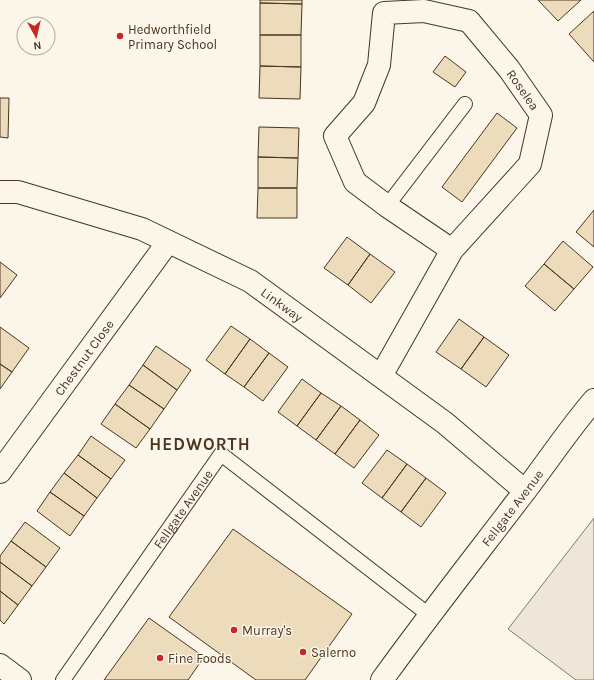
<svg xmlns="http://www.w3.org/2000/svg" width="594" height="680" viewBox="0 0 594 680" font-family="Karla,sans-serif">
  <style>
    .green { fill: #ede6d9; stroke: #887966 }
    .building { fill: #ecdcbc; stroke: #4a3520 }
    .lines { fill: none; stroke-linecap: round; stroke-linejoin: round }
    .service-casing { stroke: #4a3520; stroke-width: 16 }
    .minor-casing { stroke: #4a3520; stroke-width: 24 }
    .service { stroke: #fbf6e9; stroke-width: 14 }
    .minor { stroke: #fbf6e9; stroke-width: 22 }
    .poi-dot { fill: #c62828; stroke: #fbf6e9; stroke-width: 1.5 }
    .labels { text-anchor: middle; stroke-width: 3; stroke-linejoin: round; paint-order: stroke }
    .poi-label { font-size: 13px; fill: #4a3520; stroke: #fbf6e9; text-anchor: start }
    .street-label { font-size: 13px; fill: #4a3520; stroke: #fbf6e9 }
    .district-label { font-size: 17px; font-weight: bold; letter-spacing: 1px; fill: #4a3520; stroke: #fbf6e9 }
  </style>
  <rect width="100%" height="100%" fill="#fbf6e9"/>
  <path class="green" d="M594 518V680H576L508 629Z"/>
  <path class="building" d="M260 0H302V4L260 3Z
    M538 0H581L558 21Z
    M260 3 302 4 301 35H260Z
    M594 11V62L569 34Z
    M260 35H301V67L260 66Z
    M445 56 466 72 455 87 433 72Z
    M260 66 301 67 300 99 259 98Z
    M0 98H9L8 138 0 137Z
    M497 113 517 128 462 202 442 187Z
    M259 127 299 128 298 158 258 157Z
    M258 157 298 158 297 188H258Z
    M258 188H297V218H257Z
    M594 210V247L576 232Z
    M347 237 370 254 348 285 324 268Z
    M563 241 593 267 574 289 544 264Z
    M370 254 395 272 371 303 348 285Z
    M0 262 17 275 0 298Z
    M544 264 574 289 555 311 525 286Z
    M459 319 484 337 461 369 436 352Z
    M231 326 250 339 225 374 206 360Z
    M0 327 29 348 12 372 0 364Z
    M484 337 509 355 486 387 461 369Z
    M250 339 269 353 244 387 225 374Z
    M156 346 191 370 177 390 143 365Z
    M269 353 288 367 263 401 244 387Z
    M0 364 12 372 0 389Z
    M143 365 177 390 164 409 129 385Z
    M302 379 321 393 297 426 278 412Z
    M129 385 164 409 150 429 115 404Z
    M321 393 341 406 316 440 297 426Z
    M115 404 150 429 136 448 101 424Z
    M341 406 360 420 335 454 316 440Z
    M360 420 379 435 354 468 335 454Z
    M91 436 125 460 111 479 78 455Z
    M387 450 407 464 382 498 362 483Z
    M78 455 111 479 97 498 64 473Z
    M407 464 426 478 401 512 382 498Z
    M64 473 97 498 84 516 50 492Z
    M426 478 446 493 421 527 401 512Z
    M50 492 84 516 70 536 37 511Z
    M25 522 60 548 46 567 11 541Z
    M233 529 352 614 305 680H256L169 617Z
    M11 541 46 567 32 586 0 562V556Z
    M0 562 32 586 18 605 0 591Z
    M0 591 18 605 4 624 0 620Z
    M149 618 204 657 188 680H104Z"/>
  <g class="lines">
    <defs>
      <g id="service">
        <path d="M387 206 465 104"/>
        <path id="s1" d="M63 680 221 454 429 615"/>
      </g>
      <g id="minor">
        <path id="s2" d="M0 192H18L142 229 250 281 445 423 525 491"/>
        <path id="s3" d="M381 376 452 250 387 206 355 182 335 136 364 103 379 65 384 13 424 11 469 21 509 69 541 115 530 164 452 250"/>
        <path id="s4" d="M0 472 168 242"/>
        <path d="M0 665 20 680"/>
        <path id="s5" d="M382 680C428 616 477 554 525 491 548 461 569 429 594 400"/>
      </g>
    </defs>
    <use href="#service" class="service-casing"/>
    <use href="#minor" class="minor-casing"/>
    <use href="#service" class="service"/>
    <use href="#minor" class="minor"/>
  </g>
  <g class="poi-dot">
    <circle cx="120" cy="36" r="4"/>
    <circle cx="234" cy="630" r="4"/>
    <circle cx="303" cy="652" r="4"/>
    <circle cx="160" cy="658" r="4"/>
  </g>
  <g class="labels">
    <g class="poi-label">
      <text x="128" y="34">Hedworthfield<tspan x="128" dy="15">Primary School</tspan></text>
      <text x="242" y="635">Murray's</text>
      <text x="311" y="657">Salerno</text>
      <text x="168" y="663">Fine Foods</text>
    </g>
    <g class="street-label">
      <text dy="5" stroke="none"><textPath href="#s3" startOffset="624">Roselea</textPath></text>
      <text dy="5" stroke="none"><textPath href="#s2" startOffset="307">Linkway</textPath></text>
      <text dy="5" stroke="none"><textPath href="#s4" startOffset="142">Chestnut Close</textPath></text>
      <text dy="5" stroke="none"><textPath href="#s5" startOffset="216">Fellgate Avenue</textPath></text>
      <text dy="5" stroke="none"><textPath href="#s1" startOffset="209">Fellgate Avenue</textPath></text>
    </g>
    <g class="district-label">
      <text x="200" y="450">HEDWORTH</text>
    </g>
  </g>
  <g transform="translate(36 36) rotate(172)"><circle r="19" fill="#fbf6e9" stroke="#b4a999"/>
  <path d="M0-3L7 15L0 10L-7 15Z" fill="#c62828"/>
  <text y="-6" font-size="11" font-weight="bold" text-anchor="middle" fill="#4a3520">N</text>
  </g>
</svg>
